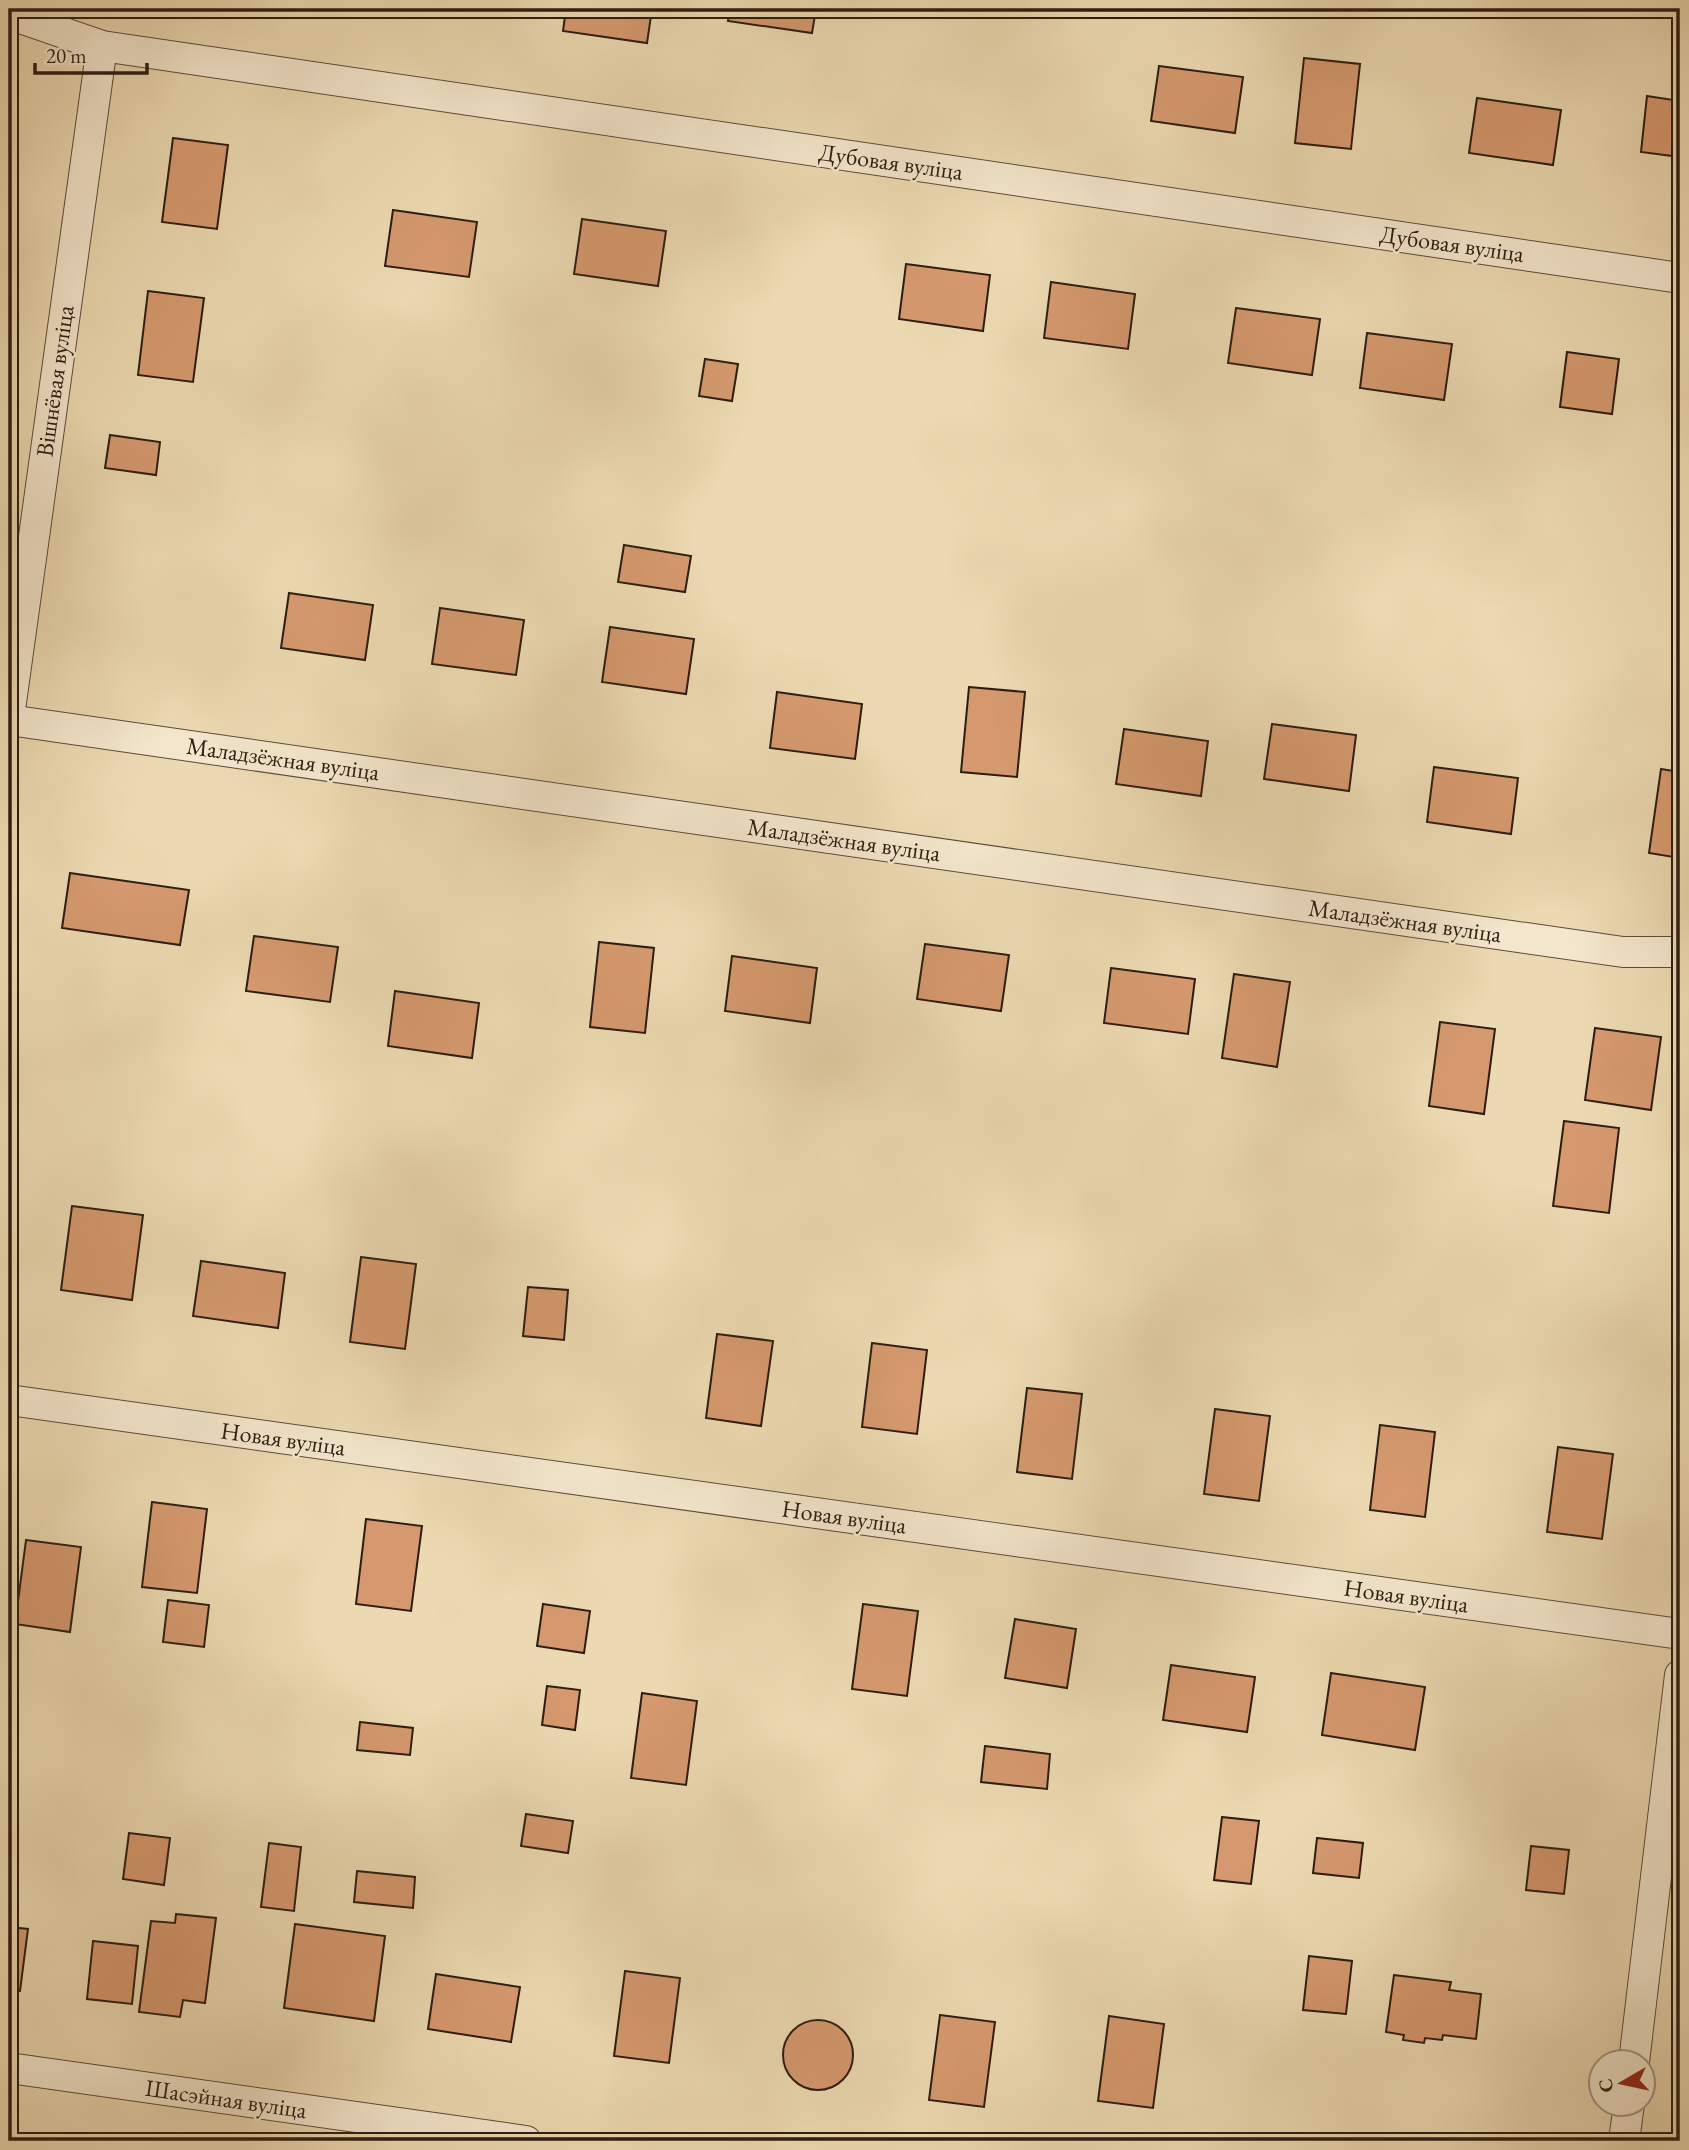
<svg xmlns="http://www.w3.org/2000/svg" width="1689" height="2150" viewBox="0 0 1689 2150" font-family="'EB Garamond',serif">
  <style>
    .building { fill: #d6996f; stroke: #2c1d12; stroke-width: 2 }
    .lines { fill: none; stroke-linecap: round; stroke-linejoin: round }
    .minor-casing { stroke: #5c4c3a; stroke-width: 32 }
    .minor { stroke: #f3e6cc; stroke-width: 30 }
    .labels { text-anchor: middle; stroke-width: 5; stroke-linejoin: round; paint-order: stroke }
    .street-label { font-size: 24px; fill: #2c1d12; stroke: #f3e6cc }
  </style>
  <rect width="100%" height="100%" fill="#ecd9b1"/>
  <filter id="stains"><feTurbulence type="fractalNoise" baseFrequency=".00286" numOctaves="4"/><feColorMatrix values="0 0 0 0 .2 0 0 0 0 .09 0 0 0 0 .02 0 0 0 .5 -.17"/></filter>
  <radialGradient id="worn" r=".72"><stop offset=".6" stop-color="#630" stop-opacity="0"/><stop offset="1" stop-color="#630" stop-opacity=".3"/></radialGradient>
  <path class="building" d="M566 9H652L647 43 563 31Z
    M730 9H816L812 33 728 21Z
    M1304 58 1360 64 1351 149 1295 143Z
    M1159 66 1243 77 1235 133 1151 121Z
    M1647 96 1680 101V157L1641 152Z
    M1477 98 1561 110 1553 165 1469 153Z
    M173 138 228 145 217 229 162 222Z
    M393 210 477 222 469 277 385 266Z
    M582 219 666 231 658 286 574 274Z
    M906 264 990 275 983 331 899 319Z
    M1051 282 1135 294 1128 349 1044 338Z
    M148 291 204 298 193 382 138 375Z
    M1236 308 1320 319 1312 375 1228 363Z
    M1367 333 1452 344 1444 400 1360 388Z
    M1567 352 1619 359 1612 414 1560 407Z
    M705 359 738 364 732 401 699 396Z
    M110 435 160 442 156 475 105 468Z
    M624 545 691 556 685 592 618 582Z
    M289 593 373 605 365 660 281 648Z
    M440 608 524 620 516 675 432 664Z
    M610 627 694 639 686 694 602 682Z
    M969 687 1025 692 1017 777 961 772Z
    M777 692 862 704 855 759 770 748Z
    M1272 724 1356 735 1349 791 1264 779Z
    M1124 729 1208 741 1201 796 1116 784Z
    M1434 767 1518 778 1511 834 1427 822Z
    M1661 769 1680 772V858L1649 853Z
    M70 873 189 890 180 945 62 928Z
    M254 936 338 947 330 1002 246 991Z
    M599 942 654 948 645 1033 590 1027Z
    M925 944 1009 955 1001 1011 917 999Z
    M732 956 817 968 810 1023 725 1011Z
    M1111 968 1195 979 1188 1034 1104 1023Z
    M1234 974 1290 982 1277 1067 1222 1058Z
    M395 991 479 1003 472 1058 388 1046Z
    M1440 1022 1495 1029 1484 1114 1429 1106Z
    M1595 1028 1661 1037 1651 1110 1585 1100Z
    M1564 1121 1619 1128 1609 1213 1553 1206Z
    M72 1206 143 1215 132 1300 61 1290Z
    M361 1257 416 1264 405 1349 350 1342Z
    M201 1261 285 1273 278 1328 193 1316Z
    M528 1287 568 1290 564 1340 523 1336Z
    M717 1334 773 1341 761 1426 706 1418Z
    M872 1343 927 1350 917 1434 862 1427Z
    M1027 1388 1082 1394 1072 1479 1017 1472Z
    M1215 1409 1270 1416 1259 1501 1204 1494Z
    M1380 1425 1435 1432 1425 1517 1370 1510Z
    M1558 1447 1613 1454 1602 1539 1547 1532Z
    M152 1502 207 1509 197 1593 142 1587Z
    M366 1519 422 1526 411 1611 356 1604Z
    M26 1540 81 1547 70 1632 15 1624Z
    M168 1600 209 1605 204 1647 163 1642Z
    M543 1604 590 1611 584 1653 537 1646Z
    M863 1604 918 1611 907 1696 852 1689Z
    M1015 1619 1076 1629 1067 1688 1005 1678Z
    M1171 1665 1255 1677 1247 1732 1163 1720Z
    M1331 1673 1425 1687 1415 1750 1322 1735Z
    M547 1686 580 1690 575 1730 542 1725Z
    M642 1693 697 1701 686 1785 631 1778Z
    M360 1722 413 1728 410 1755 357 1750Z
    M985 1746 1050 1754 1047 1789 981 1782Z
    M526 1814 573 1821 568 1853 521 1846Z
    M1222 1817 1259 1821 1251 1884 1214 1880Z
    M129 1833 170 1838 164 1885 123 1879Z
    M1317 1838 1363 1843 1359 1878 1313 1873Z
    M269 1843 301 1847 294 1911 261 1907Z
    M1531 1846 1569 1850 1564 1894 1526 1890Z
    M357 1871 415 1877 413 1908 354 1902Z
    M176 1914 216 1918 205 2003 183 2000 180 2017 139 2012 151 1921 175 1923Z
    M295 1924 385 1936 374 2021 284 2008Z
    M9 1927 28 1929 20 1991 9 1990Z
    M93 1941 138 1946 132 2004 87 1999Z
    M1309 1956 1352 1961 1346 2014 1303 2010Z
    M625 1971 680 1978 669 2063 614 2056Z
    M436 1974 520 1987 511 2042 428 2029Z
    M1394 1975 1451 1982 1449 1990 1481 1994 1476 2039 1443 2035 1442 2040 1425 2038 1424 2043 1403 2040 1404 2035 1386 2032Z
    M940 2015 995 2022 984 2107 929 2100Z
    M1109 2016 1164 2024 1153 2108 1098 2101Z
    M783 2055a35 35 0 1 1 70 0a35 35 0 1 1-70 0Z"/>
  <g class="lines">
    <defs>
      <path id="minor" d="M9 14 102 46 1680 278
        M9 717 102 46
        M9 720 1623 952H1680
        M9 1400 1680 1634
        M1634 2062 1680 1675
        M9 2068 526 2141
        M1624 2141 1629 2104"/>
    </defs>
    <use href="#minor" class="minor-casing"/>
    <use href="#minor" class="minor"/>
  </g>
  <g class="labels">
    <g class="street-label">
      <text transform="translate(891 162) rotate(8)" y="8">Дубовая вуліца</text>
      <text transform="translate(1452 244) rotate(8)" y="8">Дубовая вуліца</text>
      <text transform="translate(55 381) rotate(-82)" y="8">Вішнёвая вуліца</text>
      <text transform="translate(283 759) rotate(8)" y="8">Маладзёжная вуліца</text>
      <text transform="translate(844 840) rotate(8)" y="8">Маладзёжная вуліца</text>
      <text transform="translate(1405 921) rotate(8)" y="8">Маладзёжная вуліца</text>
      <text transform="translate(283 1439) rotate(8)" y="8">Новая вуліца</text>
      <text transform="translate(844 1517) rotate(8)" y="8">Новая вуліца</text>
      <text transform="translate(1406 1596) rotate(8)" y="8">Новая вуліца</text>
      <text transform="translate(226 2099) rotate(8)" y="8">Шасэйная вуліца</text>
    </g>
  </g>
  <rect width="1689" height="2150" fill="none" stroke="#ecd9b1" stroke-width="35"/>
  <rect x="10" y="10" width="1668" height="2129" fill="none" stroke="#2c1d12" stroke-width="3.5"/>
  <rect x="18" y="18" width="1654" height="2115" fill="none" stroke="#2c1d12" stroke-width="2"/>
  <g transform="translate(1622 2083) rotate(261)"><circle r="33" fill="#f3e6cc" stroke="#a39682" stroke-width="2"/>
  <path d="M0-5L12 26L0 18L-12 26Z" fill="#8f2418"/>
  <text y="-10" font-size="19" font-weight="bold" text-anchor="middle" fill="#2c1d12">С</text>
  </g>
  <path d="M35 63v10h112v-10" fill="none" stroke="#2c1d12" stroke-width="3.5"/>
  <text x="46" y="63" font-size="21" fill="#2c1d12" stroke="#f3e6cc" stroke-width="5" paint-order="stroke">20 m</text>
  <rect width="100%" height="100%" filter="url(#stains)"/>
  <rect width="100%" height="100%" fill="url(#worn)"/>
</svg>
